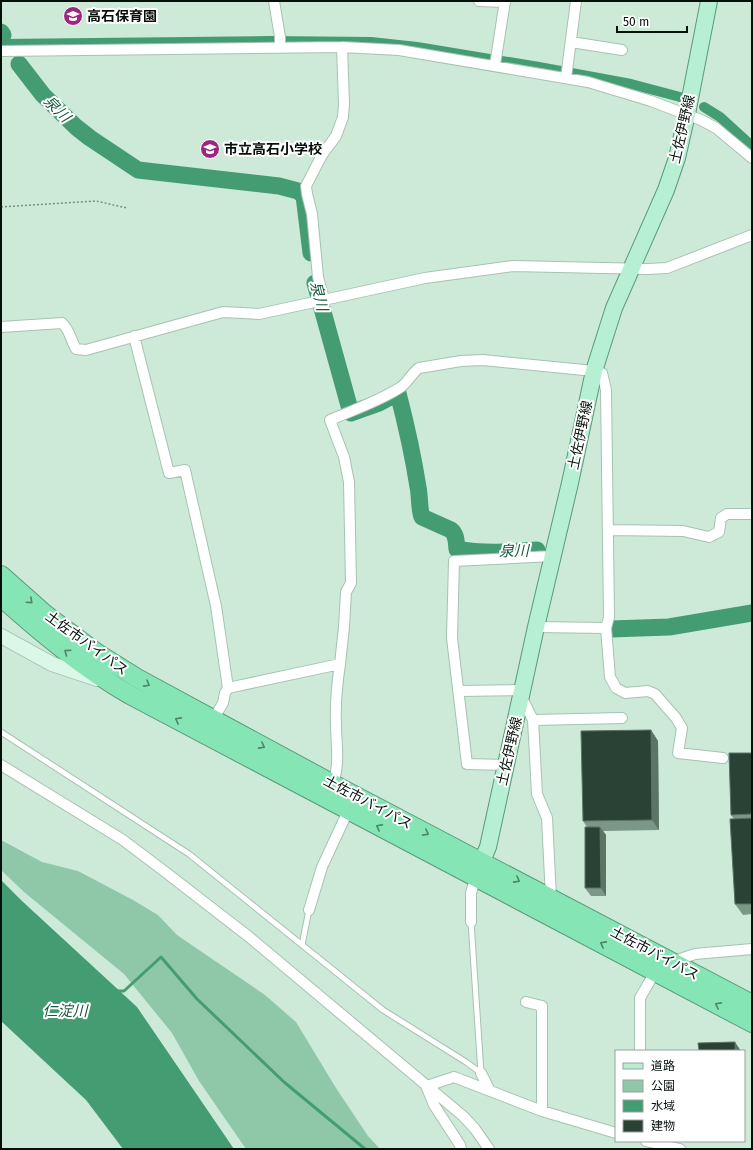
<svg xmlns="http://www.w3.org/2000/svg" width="753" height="1150" viewBox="0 0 753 1150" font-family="'Fira Sans','Noto Sans JP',sans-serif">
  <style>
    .green { fill: #8fc8a8 }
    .water { fill: #449d72 }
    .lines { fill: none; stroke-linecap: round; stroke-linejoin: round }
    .stream { stroke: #449d72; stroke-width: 3 }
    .canal { stroke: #449d72; stroke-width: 10 }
    .river { stroke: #449d72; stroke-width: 17 }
    .lane-casing { stroke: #a6c2b2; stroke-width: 7 }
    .street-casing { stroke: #a6c2b2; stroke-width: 12 }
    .secondary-casing { stroke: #a6c2b2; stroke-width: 16 }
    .primary-casing { stroke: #599a79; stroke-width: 18 }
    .highway-casing { stroke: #599a79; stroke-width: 20 }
    .path { stroke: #798e82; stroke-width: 1.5; stroke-dasharray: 2 2; stroke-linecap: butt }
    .lane { stroke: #fff; stroke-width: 5 }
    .street { stroke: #fff; stroke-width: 10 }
    .secondary { stroke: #dbf7e8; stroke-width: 14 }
    .primary { stroke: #b6efd2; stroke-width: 16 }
    .highway { stroke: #86e5b4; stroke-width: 18 }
    .wall { fill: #7c9687 }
    .shaded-wall { fill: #5b7466 }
    .building { fill: #2a4235; stroke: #5b7466 }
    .oneway { stroke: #4c8568 }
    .labels { text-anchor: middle; stroke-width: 4; stroke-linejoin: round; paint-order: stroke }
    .poi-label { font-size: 14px; font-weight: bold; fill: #06100b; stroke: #fff; text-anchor: start }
    .street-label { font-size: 14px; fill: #06100b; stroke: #fff }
    .water-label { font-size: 15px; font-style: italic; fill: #17593c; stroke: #fff }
  </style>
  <rect width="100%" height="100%" fill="#cdead9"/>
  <path class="green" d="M1 840 42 862 78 871 133 900 158 915 177 935 265 995 296 1022 336 1088 368 1136 380 1149H246L199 1081 172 1033 124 974 24 892 1 870Z"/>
  <path class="water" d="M1 880 22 901 137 1007 234 1149H123L86 1100 1 1021Z"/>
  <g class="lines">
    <path class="stream" d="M116 991H124L161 957 197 999 284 1082 365 1149"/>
    <path class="canal" d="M1 44 269 41 371 42 417 47 539 67 631 84 680 97
      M704 107 720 117 752 146"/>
    <path class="river" d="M1 32 3 35
      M19 64 43 95 76 127 90 138 138 170 279 186 298 191 304 196 311 253
      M315 283 351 413 379 403 398 393C406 424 413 455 418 487 420 496 419 510 422 517L451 530C457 535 456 542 457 549 483 554 511 552 537 550
      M611 629 669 627 752 613"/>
    <defs>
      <path id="lane" d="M1 732 189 854 383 1010 466 1062 481 1073
        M471 922 481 1073
        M302 945 309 910"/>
      <path id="street" d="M274 1 280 37V48
        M479 1 505 2
        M571 42 622 50
        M1 51 342 47 399 50 588 82 651 101 701 120 716 128 752 158
        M495 65 505 1
        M566 78 576 1
        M324 299 318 277 312 214 307 194 306 186 322 155 336 136 343 117 344 103 342 47
        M1 327 62 323C70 330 70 339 76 349L86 350 223 312 259 314 425 278 513 266 648 269 667 268 752 235
        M134 336 169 473 185 470 216 606 228 688 225 693 223 703 211 723
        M609 530 683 531 709 537 719 532 721 518 727 514H752
        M536 627 606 628
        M340 664 344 627 346 592 351 583 349 482 344 457 330 420C353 410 380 401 401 387 408 382 412 373 419 368L461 361 483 360 594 371 602 373 606 390 609 617 606 628 610 677 616 688 625 693 648 691 655 694 676 718 682 728 678 753 723 758
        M228 688 340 664C337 684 335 703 336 724 336 746 341 766 331 788
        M458 691 522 690
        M521 696 533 720 537 794 547 818 551 898
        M533 720 622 718
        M1 765 123 840 164 871 248 936 463 1116 475 1129 489 1149
        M506 765 467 764 452 638 454 561 553 556
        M309 910 322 867 348 811
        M471 922V893L476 876
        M526 1002 542 1006V1111
        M640 1051V998L655 972 671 962 695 954 752 949
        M481 1073 490 1091
        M427 1086 454 1077 542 1111 616 1133
        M427 1088 434 1105 460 1145 461 1149
        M646 1141 680 1149"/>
      <path id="secondary" d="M1 636 52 664 97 679"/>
      <path id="primary" d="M477 873 488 847 536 627 570 483 594 371 614 308 666 190 677 158 687 114 709 1"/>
      <path id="highway" d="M1 575 45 614 97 653 137 678 333 784 752 1004
        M1 597C41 633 83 668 130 695L752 1023"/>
    </defs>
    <use href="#lane" class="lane-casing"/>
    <use href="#street" class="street-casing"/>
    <use href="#secondary" class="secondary-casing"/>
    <use href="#primary" class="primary-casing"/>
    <use href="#highway" class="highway-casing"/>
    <path class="path" d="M1 207 96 201 127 208"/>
    <use href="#lane" class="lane"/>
    <use href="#street" class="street"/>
    <use href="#secondary" class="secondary"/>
    <use href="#primary" class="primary"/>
    <use href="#highway" class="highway"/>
  </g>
  <path class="wall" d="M651 730 658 741 659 830 603 831 606 835V896H591L585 888 587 827 583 821Z
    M752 753V914L743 915 735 904 734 819 731 815Z"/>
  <path class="shaded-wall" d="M651 730 658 741 659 830 652 820Z
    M600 827 606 835V896L601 888Z
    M735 1042 741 1051H735Z"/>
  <path class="building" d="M651 730 652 820 583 821 581 731Z
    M729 753H752V814L731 815Z
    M752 818V904H735L730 819Z
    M585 827H600L601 888H585Z
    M735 1042V1051H699L698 1043Z"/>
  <defs><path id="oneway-chevron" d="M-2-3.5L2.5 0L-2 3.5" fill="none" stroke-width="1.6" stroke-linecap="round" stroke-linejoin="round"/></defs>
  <g class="oneway">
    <use href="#oneway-chevron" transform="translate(30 601) rotate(42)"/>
    <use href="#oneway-chevron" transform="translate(67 652) rotate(-143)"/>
    <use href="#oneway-chevron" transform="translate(147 684) rotate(29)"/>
    <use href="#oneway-chevron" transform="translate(178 720) rotate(-152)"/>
    <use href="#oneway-chevron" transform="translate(262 746) rotate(28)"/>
    <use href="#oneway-chevron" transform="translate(379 827) rotate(-152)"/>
    <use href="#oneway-chevron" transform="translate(426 833) rotate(28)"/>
    <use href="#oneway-chevron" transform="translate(517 880) rotate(28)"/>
    <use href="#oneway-chevron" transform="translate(603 944) rotate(-152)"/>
    <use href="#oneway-chevron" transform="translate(718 1005) rotate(-152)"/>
  </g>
  <defs>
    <symbol id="school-disc" viewBox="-11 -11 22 22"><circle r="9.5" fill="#9d267f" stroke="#fff"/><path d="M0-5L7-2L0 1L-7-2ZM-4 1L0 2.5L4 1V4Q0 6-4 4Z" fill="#fff"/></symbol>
  </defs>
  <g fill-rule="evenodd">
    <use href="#school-disc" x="62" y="5" width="22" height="22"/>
    <use href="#school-disc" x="199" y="138" width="22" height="22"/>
  </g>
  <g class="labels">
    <g class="poi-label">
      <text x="87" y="21">高石保育園</text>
      <text x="224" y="154">市立高石小学校</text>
    </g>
    <g class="street-label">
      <text transform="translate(682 129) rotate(-77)" y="5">土佐伊野線</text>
      <text transform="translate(580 435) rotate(-78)" y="5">土佐伊野線</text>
      <text transform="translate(87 643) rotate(36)" y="5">土佐市バイパス</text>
      <text transform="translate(509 751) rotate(-77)" y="5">土佐伊野線</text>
      <text transform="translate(368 802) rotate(28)" y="5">土佐市バイパス</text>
      <text transform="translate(655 953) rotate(28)" y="5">土佐市バイパス</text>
    </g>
    <g class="water-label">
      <text transform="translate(57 109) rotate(45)" y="5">泉川</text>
      <text transform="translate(319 296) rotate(76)" y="5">泉川</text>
      <text transform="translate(514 551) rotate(-1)" y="5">泉川</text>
      <text x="65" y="1016">仁淀川</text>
    </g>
  </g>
  <rect width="753" height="1150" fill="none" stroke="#06100b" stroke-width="4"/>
  <rect x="615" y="1050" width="130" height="92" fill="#ffffff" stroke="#9b9f9d"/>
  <rect x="623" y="1063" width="20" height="6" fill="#b6efd2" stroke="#9b9f9d"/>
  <text x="651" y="1070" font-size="12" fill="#06100b">道路</text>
  <rect x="623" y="1080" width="20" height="12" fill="#8fc8a8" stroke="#9b9f9d"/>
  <text x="651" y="1090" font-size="12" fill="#06100b">公園</text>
  <rect x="623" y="1100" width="20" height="12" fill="#449d72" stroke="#9b9f9d"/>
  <text x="651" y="1110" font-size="12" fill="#06100b">水域</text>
  <rect x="623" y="1120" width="20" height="12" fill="#2a4235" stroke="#9b9f9d"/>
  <text x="651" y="1130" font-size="12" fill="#06100b">建物</text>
  <path d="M617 26v6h70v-6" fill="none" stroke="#06100b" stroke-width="2"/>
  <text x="623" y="26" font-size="12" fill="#06100b" stroke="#ffffff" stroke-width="3" paint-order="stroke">50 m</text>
</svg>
